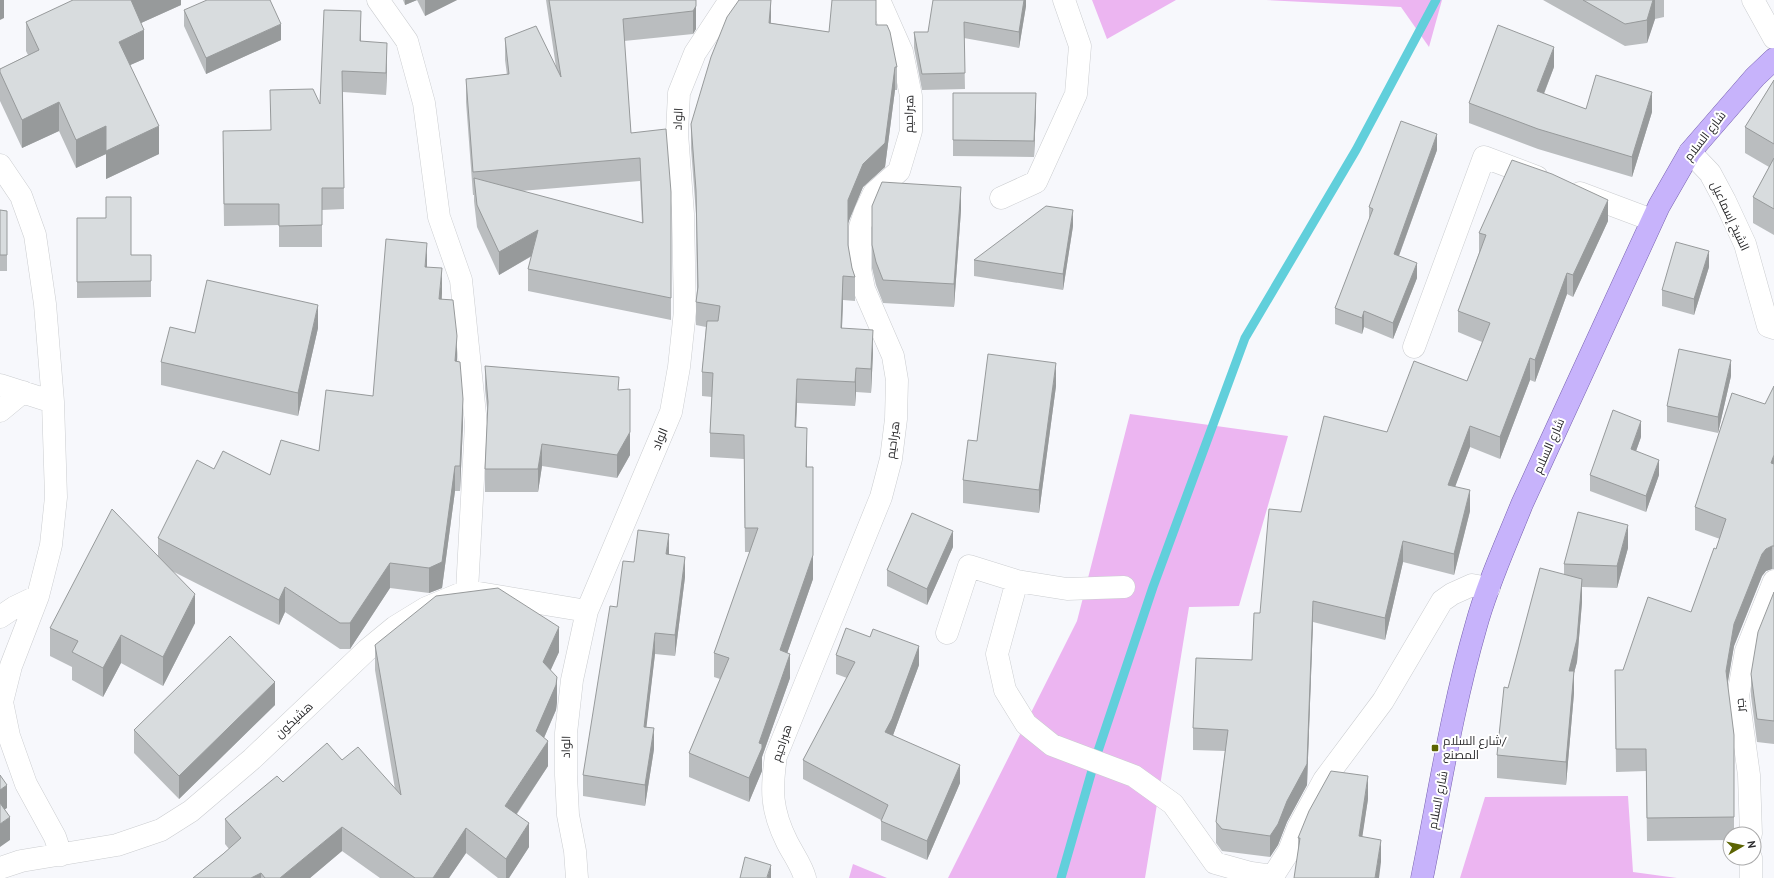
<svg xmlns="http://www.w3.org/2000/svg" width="1774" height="878" viewBox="0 0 1774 878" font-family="'PT Sans',Cairo,sans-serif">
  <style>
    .green { fill: #ecb5f1 }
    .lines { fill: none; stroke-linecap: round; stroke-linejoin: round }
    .stream { stroke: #61cfdb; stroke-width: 9 }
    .minor-casing { stroke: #cbcdd0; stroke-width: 23 }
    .major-casing { stroke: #7862b0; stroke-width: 23 }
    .minor { stroke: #fff; stroke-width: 22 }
    .major { stroke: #c7b3fb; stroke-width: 22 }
    .wall { fill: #babdbf; fill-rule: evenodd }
    .shaded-wall { fill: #979a9b }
    .building { fill: #d8dcde; stroke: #979a9b }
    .poi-dot { fill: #5c6402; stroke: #fff; stroke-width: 1.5 }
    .labels { text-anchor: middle; stroke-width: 4; stroke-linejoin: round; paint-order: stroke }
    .street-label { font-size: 12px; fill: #29292b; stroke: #fff }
    .poi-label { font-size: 12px; fill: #29292b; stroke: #fff; text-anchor: start }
  </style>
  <rect width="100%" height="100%" fill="#f7f8fc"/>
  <path class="green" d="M1092 0H1176L1107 39Z
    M1266 0H1442L1429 47 1401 7Z
    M1130 414 1288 436 1239 606 1189 607 1145 878H948L1077 621Z
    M1628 796 1633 872 1677 878H1460L1485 797Z
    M853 864 887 878H849Z"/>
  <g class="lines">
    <path class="stream" d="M1061 878 1095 760 1153 587 1245 338 1356 150 1436 0"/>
    <defs>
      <path id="minor" d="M378 0 407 41 424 103 439 217 461 280 476 424 467 591
        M1753 0 1774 38
        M1690 152 1710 173 1725 201 1745 244 1768 326 1774 328
        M0 165 21 196 35 235 45 304 53 402 56 497 51 545 38 596 11 666 2 702 9 736 26 784 55 837 61 855
        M1580 193 1652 220
        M1001 198 1036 182 1076 94 1080 46 1064 0
        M1414 347 1484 157 1537 177
        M0 385 53 402
        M0 411 23 392
        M1017 581 997 654 1005 690 1026 724 1052 745 1134 776 1173 804 1215 863 1251 873 1273 876 1289 851 1298 828 1324 780 1383 701 1442 601 1452 594 1472 585 1489 588
        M0 617 15 607 38 596
        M947 633 969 566 1017 581 1067 589 1124 587
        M1751 834 1749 775 1738 696 1746 651 1774 581
        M1751 858V878
        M0 868 21 861 117 845 161 830 191 811 252 759 367 650 395 627 426 608 467 591 587 611
        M577 878 575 851 568 815 566 775V733L572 680 587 611 671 412 679 367 685 311 683 214 677 133 679 93 695 53 730 0
        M805 878C802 866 793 854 787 842 771 810 771 790 776 756L881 497 891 459 896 419 897 380 893 356 864 289 860 269V227L865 212 874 193 899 171 911 131V96L902 52 879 0"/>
      <path id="major" d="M1422 878C1439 794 1452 709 1476 626 1487 585 1506 544 1522 504L1659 206 1690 152 1755 77 1774 59"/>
    </defs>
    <use href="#minor" class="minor-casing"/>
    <use href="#major" class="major-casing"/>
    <use href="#minor" class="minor"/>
    <use href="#major" class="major"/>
  </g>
  <path class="wall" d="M181 0V5L141 23 144 59 130 65 159 154 106 179V154L76 168 59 131 22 148 0 101V69L28 55 26 51V22Z
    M403 0H417L405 5Z
    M417 0H457L425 16Z
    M546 0H696V29L693 34 624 41 631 133 671 192V320L528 291V269L532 256 499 275 477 227 474 201V195H473L466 102V79L507 75 505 60V38L556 67ZM640 181 642 223 521 191Z
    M771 0V23L829 32 876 25 897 67V90H895L885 167 863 187 848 223V247L852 268 855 277V301L843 300 842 328 873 353 871 393 856 392 855 406 797 403 796 427 807 451V467L813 579 787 653 790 678 762 757V771L749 802 689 777V753L720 679 714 677V653L750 552H745L744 459 710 457V433L712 397 702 396V372L706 327 696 325V302L697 291 696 214 691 148V124Z
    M1026 0V6L1019 48 964 38 965 89 922 90 914 48V32H928Z
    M1543 0H1664V17L1655 19 1647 43 1625 46Z
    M184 10 281 40 206 74 184 26Z
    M361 33V41L387 64 386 95 343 92 344 209 322 210V247H279V225L224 226 223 152 270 130 320 104Z
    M1554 67 1544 94 1586 109 1652 112 1632 177 1538 149 1469 123V103Z
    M1774 80V235L1753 223V197L1769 167 1745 153V127Z
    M953 93 1036 109 1034 157 953 156Z
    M1437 150 1399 256 1417 278 1393 339 1364 327 1362 334 1335 324V308L1369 220V207Z
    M872 206 961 210 954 307 883 303 876 285 872 268Z
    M0 210 7 211V271H0Z
    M77 218H106L131 255H151V297L77 298Z
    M1608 221 1573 297 1567 294 1535 382 1530 380 1500 459 1470 447 1455 486 1470 511 1454 575 1403 562 1385 640 1313 622 1307 785 1287 822 1278 845 1270 857 1222 851 1216 843V822L1225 751 1193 750V728L1252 660 1260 613 1301 512 1387 432 1467 381 1482 342 1458 332V311L1479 253V233Z
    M1073 226 1063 290 974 276V260Z
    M427 267 442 293V299L457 362 463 424 460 491H455L442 588 429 593 390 588 350 649H340L285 612 279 625 172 571 195 623 163 686 121 663 103 697 72 680V667L50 656V628L158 556V538L214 469 270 475 319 451 373 396Z
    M1709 267 1694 315 1662 306V290Z
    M318 328 298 416 161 385V362L195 333Z
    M485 366 619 390 630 455 617 478 542 466 538 492H485V469L488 417 485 389Z
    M1731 376 1718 433 1667 422V406Z
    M1056 386 1039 513 963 503V480L977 441Z
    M1774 386V569H1772L1766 571 1762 576 1734 646 1727 684 1734 735V834H1730V840L1647 841 1646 771 1616 772 1615 670H1623L1691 612 1716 549 1720 539 1695 530V507L1765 404Z
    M1641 437 1636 451 1659 475 1646 512 1590 491V475Z
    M953 547 927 605 887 586V570Z
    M1628 548 1617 588 1582 587V602L1577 662 1574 673V693L1566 785 1497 778V755L1564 575V564Z
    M669 555 685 577 675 656 655 654 646 727 654 749 645 806 583 796V775L617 607 634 562Z
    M1774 592V744L1757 742 1751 696V674Z
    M375 645 559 652 550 670 557 702 556 710 544 738 548 766 517 814 529 847 509 878H498L466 853 449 878H380L342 851 310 878H193L229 849 225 844V819L283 782 342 760 395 789 375 670Z
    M836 655 919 665 893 735 960 783 927 860 881 840V820L803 779V760L847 678 836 674Z
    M275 705 179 799 134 753V730Z
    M1368 799 1362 836 1381 862 1298 852V838Z"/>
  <path class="shaded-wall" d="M0 0H4V18L0 20Z
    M130 0H181V5L130 28Z
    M405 0H417L405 5Z
    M425 0H457L425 16Z
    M771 0V17L769 47V23Z
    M1024 0H1026V6L1019 48V32Z
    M1653 0H1655V19L1647 43V20Z
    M696 6V29L693 34V11Z
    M361 11V33L360 62V41Z
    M281 24V40L206 74V58Z
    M144 30V59L119 70V42Z
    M387 43V64L386 95V73Z
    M1554 47V67L1537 111V91Z
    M895 67V90L885 167 863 187 848 223V200Z
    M1652 92V112L1632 177V157Z
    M1036 93V109L1034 157V141Z
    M59 102V131L22 148V120Z
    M106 126V154L76 168V140Z
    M159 126V154L106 179V151Z
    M1437 134V150L1394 269V254Z
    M961 187V210L954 307V284Z
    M1608 200V221L1573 297V275Z
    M1073 210V226L1063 290V274Z
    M538 230V252L499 275V252Z
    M427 243V268L425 267Z
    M1709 251V267L1694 315V299Z
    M1417 263V278L1393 339V323Z
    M442 268V293L439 324V299Z
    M1567 273V294L1535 382V360Z
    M843 276V300L841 352V328Z
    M318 305V328L298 416V393Z
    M1364 311V327L1362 334V318Z
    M873 330V353L871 393V369Z
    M457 336V361L455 387V361Z
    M1530 358V380L1500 459V437Z
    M1731 360V376L1718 433V417Z
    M1056 363V386L1039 513V490Z
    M856 368V392L855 406V382Z
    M797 379V403L795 451V427Z
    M463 399V424L460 491V466Z
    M1641 421V437L1631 465V449Z
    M1470 426V447L1448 506V485Z
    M807 428V451L806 491V467Z
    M630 432V455L617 478V455Z
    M542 444V466L538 492V469Z
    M1774 455V478L1771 463Z
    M1659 460V475L1646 512V496Z
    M455 466V491L442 588 429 593V568Z
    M1470 490V511L1454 575V554Z
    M1628 525V548L1617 588V566Z
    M953 531V547L927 605V589Z
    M669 534V555L666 554Z
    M1403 541V562L1385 640V618Z
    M1772 546V569L1766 571 1762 576 1734 646 1726 694V671L1734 624 1762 554 1766 549Z
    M813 555V579L780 674V650Z
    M685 557V577L675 656V635Z
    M390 563V588L350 649V623Z
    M1582 579V602L1577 662 1574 673V693L1566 785V762L1569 671Z
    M285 587V612L279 625V600Z
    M195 594V623L163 686V657Z
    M1313 601V622L1307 785 1287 822 1278 845 1270 857V836Z
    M559 627V652L543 687V662Z
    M655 633V654L644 748V727Z
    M121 635V663L103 697V668Z
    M919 646V665L892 738 885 732Z
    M790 654V678L762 757V771L749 802V778L759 743Z
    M557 677V702L556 710 536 756V731Z
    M275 682V705L179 799V776Z
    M654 728V749L645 806V785Z
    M548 741V766L505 831V806Z
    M960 765V783L927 860V841Z
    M1368 776V799L1359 859V836Z
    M7 785V808L0 813V790Z
    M10 817V840L0 847V824Z
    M529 823V847L509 878H506V859Z
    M342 827V851L310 878H280Z
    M466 828V853L449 878H433Z
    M1381 840V862L1379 878H1375Z
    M771 865V878H767Z
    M261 873V878H251Z"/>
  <path class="building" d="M73 0H131L144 30 119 42 159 126 106 151V126L76 140 59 102 22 120 0 72V69L39 50 26 22Z
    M207 0H270L281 24 206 58 184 10Z
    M549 0H696V6L693 11 623 19 631 133 666 129 671 192V298L528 269 538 230 499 252 477 205 474 178 643 223 640 158 473 172 466 79 509 74 505 38 536 26 561 77Z
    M739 0H771L769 23 829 32 832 0H876V25H887L890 32 897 67H895L885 143 863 164 848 200V245L852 268 855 277 843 276 841 328 873 330 871 369 856 368 855 382 797 379 795 427 807 428 806 467H813V555L780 650 790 654 759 743 762 744V748L749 778 689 753 729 658 714 653 758 528H745L744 435 710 433 713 373 702 372 707 321H718L720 306 696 302 698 287 696 190 691 124 711 57 727 17Z
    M933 0H1024L1019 32 964 22 965 73 922 74 914 32H928Z
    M1583 0H1653L1647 20 1625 24Z
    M324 10 361 11 360 41 387 43 386 73 342 71 344 188H322V225L279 226V204H224L223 131 271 130 270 90 313 89 320 104Z
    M1498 25 1554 47 1537 91 1586 109 1596 75 1652 92 1632 157 1538 129 1469 103Z
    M1774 80V144L1745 127Z
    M953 93H1036L1034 141 953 140Z
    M1401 121 1437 134 1394 254 1417 263 1393 323 1364 311 1362 318 1335 308 1373 209 1369 207Z
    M1774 158V209L1753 197Z
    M1512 160 1552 174 1608 200 1573 275 1567 273 1535 360 1530 358 1500 437 1470 426 1448 485 1470 490 1454 554 1403 541 1385 618 1313 601 1307 764 1287 801 1278 824 1270 836 1222 829 1216 822 1228 730 1193 728 1196 658 1252 660 1254 613H1260L1269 509 1301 512 1324 416 1387 432 1414 361 1467 381 1490 323 1458 311 1486 235 1479 233Z
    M882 182 961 187 954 284 883 280 876 262 872 245V206Z
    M106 197H131V255H151V281L77 282V218H106Z
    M1046 206 1073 210 1063 274 974 260Z
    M0 210 7 211V255H0Z
    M386 239 427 243 425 267 442 268 439 299 453 300 457 336 455 361 460 362 463 399 460 466H455L442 562 429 568 390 563 350 623H340L285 587 279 600 158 538 197 460 214 469 223 451 270 475 281 440 319 451 326 390 373 396Z
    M1676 242 1709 251 1694 299 1662 290Z
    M207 280 318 305 298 393 161 362 170 327 195 333Z
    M1679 349 1731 360 1718 417 1667 406Z
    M988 354 1056 363 1039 490 963 480 968 440 977 441Z
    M485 366 619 377 618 390 630 389V432L617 455 542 444 538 469H485L488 402Z
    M1774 386V455L1771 463 1774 464V546H1772L1766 549 1762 554 1734 624 1726 671 1734 735V817L1647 818 1646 749H1616L1615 670H1623L1648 597 1691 612 1714 548 1716 549 1726 519 1695 507 1732 393 1765 404Z
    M1613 410 1641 421 1631 449 1659 460 1646 496 1590 475Z
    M112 509 195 594 163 657 121 635 103 668 72 652 78 641 50 628Z
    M1578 512 1628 525 1617 566 1564 564Z
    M912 513 953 531 927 589 887 570Z
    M638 530 669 534 666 554 685 557 675 635 655 633 644 727 654 728 645 785 583 775 610 606 617 607 623 561 634 562Z
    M1540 568 1582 579 1577 639 1569 671H1574L1566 762 1497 755 1504 687 1508 688Z
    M498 588 559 627 543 662 557 677 556 685 536 731 548 741 505 806 529 823 506 859 466 828 433 878H415L342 827 280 878H265L261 873 251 878H193L223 854 241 838 225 819 277 776 283 782 327 743 342 760 358 747 401 795 375 645 436 596Z
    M1774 592V721L1757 719 1751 674 1758 632Z
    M846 628 870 637 873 629 919 646 892 719 885 732 960 765 927 841 881 821 888 805 803 760 855 662 836 655Z
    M230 636 275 682 179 776 134 730Z
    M1331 771 1368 776 1359 836 1381 840 1375 878H1294L1300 838H1298L1309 811Z
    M0 775 7 785 0 790Z
    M0 803 10 817 0 824Z
    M745 857 771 865 767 877 769 878H740Z"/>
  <rect class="poi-dot" x="1431" y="744" width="8" height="8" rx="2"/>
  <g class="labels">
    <g class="street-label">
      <text transform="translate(909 114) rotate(-89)" y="4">هبراحيم</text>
      <text transform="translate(678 119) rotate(-87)" y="4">الواد</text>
      <text transform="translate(1705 136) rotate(-52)" y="4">شارع السلام</text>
      <text transform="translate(1730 216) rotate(65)" y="4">الشيخ إسماعيل</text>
      <text transform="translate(660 439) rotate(-68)" y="4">الواد</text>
      <text transform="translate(893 440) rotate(-82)" y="4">هبراحيم</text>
      <text transform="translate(1549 446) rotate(-66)" y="4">شارع السلام</text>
      <text transform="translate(1740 705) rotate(-95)" y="4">جبر</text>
      <text transform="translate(294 720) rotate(-43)" y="4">هشيكون</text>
      <text transform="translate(782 743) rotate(-71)" y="4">هبراحيم</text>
      <text transform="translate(566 747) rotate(-89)" y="4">الواد</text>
      <text transform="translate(1438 800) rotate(-79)" y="4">شارع السلام</text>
    </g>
    <g class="poi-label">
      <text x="1443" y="745">شارع السلام/<tspan x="1443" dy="14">المصنع</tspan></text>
    </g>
  </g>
  <g transform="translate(1742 846) rotate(81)"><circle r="19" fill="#ffffff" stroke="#a9a9aa"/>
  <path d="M0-3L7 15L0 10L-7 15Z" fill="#5c6402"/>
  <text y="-6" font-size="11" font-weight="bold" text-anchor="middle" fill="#29292b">N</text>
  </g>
</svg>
